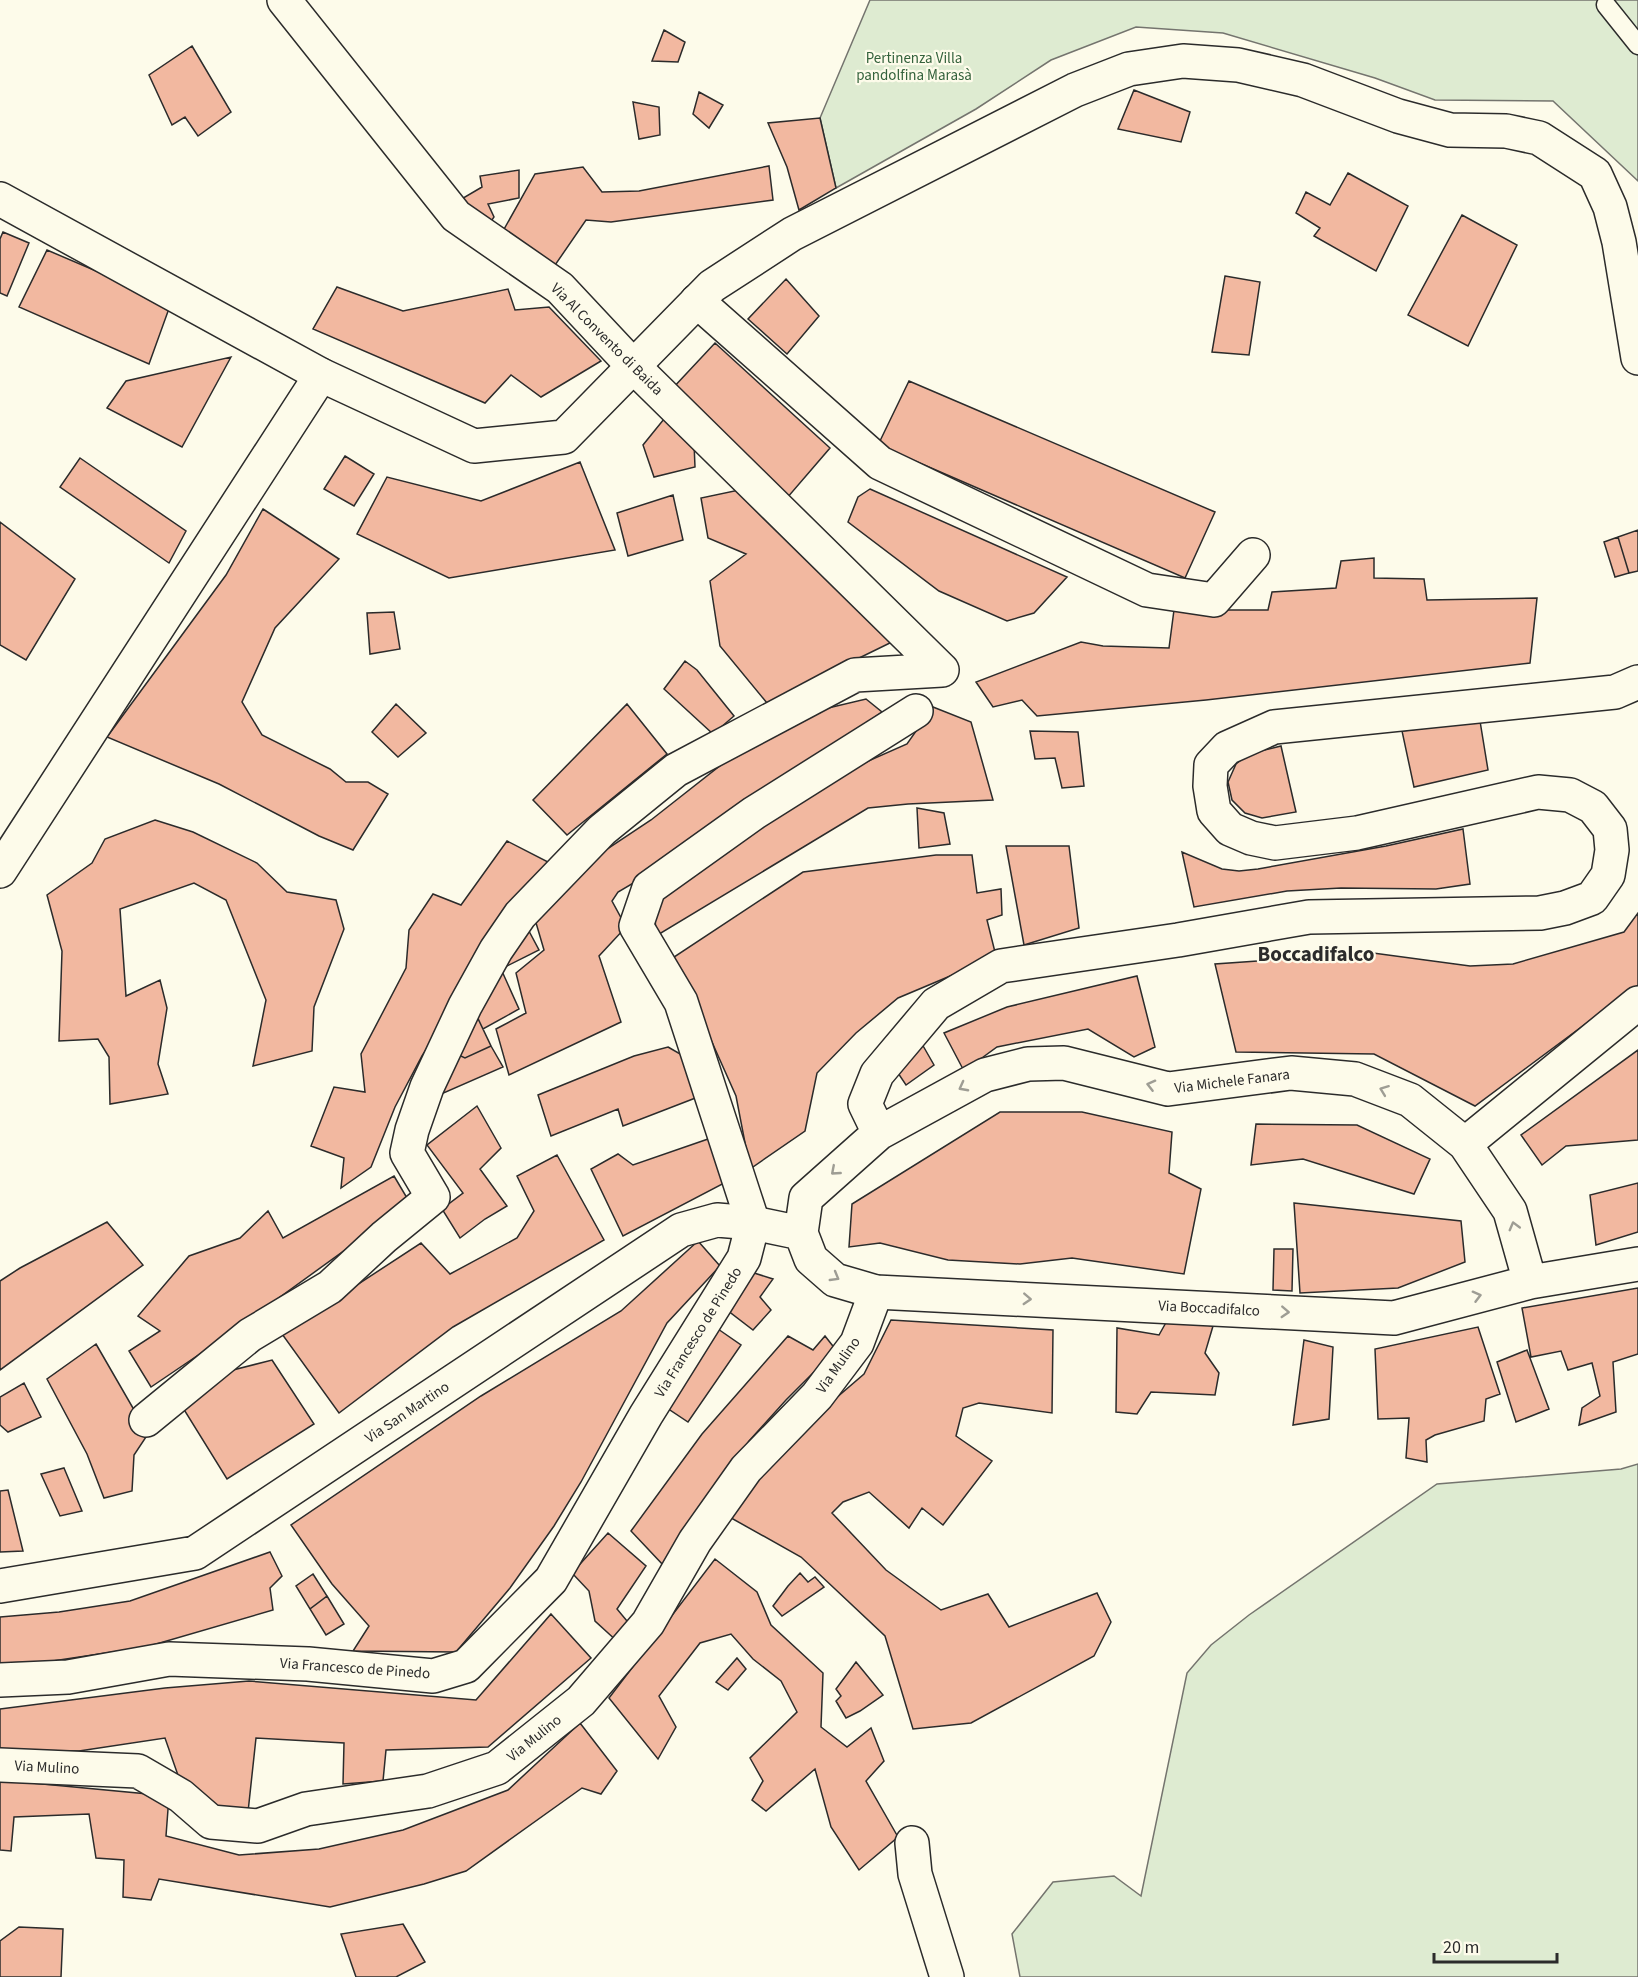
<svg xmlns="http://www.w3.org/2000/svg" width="1638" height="1977" viewBox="0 0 1638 1977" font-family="'Source Sans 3',sans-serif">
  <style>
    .green { fill: #deebd1; stroke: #74746e; stroke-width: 1.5 }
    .building { fill: #f2b8a0; stroke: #2b2b2b; stroke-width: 1.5 }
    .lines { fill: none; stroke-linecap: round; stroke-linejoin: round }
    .service-casing { stroke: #2b2b2b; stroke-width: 21 }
    .minor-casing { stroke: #2b2b2b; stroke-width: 36 }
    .tertiary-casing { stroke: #2b2b2b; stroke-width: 36 }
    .service { stroke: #fdfbea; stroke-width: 18 }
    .minor { stroke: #fdfbea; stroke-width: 33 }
    .tertiary { stroke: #fdfbea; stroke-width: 33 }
    .oneway { stroke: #9e9d94 }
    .labels { text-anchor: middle; stroke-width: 4.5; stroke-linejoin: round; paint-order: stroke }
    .park-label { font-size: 15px; fill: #34623c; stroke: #fdfbea }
    .street-label { font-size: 15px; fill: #2b2b2b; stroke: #fdfbea }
    .district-label { font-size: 21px; font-weight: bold; fill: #2b2b2b; stroke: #fdfbea }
  </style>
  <rect width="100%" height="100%" fill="#fdfbea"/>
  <path class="green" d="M870 0H1638V181L1553 101 1435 100 1375 78 1223 33 1136 27 1051 60 976 109 836 188 820 118Z
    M1638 1464V1977H1020L1012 1934 1053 1882 1114 1876 1141 1896 1187 1673 1211 1645 1249 1615 1437 1484 1621 1469Z"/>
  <path class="building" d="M664 30 685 42 678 62 652 61Z
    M192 46 231 112 198 136 185 117 172 125 149 75Z
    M1134 90 1190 112 1181 142 1118 129Z
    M699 92 723 105 709 128 693 114Z
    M633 102 659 107 660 135 639 139Z
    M820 118 836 188 799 210 787 167 768 123Z
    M769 166 773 200 611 222 586 220 551 271 503 231 535 174 583 167 602 192 639 191Z
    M519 170V198L488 204 494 217 488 226 458 201 482 187 480 176Z
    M1348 173 1408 206 1376 271 1314 236 1320 228 1296 213 1306 192 1330 205Z
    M1462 215 1517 245 1468 346 1408 315Z
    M3 232 29 243 7 296 0 293V239Z
    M47 250 171 303 149 364 19 307Z
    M1225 276 1260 282 1249 355 1212 352Z
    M786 279 819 316 787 354 748 319Z
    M337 287 403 311 508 289 515 310 549 307 601 361 541 397 511 375 485 403 313 329Z
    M715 343 830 448 787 498 672 389Z
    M231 357 182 447 107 408 126 381Z
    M909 381 1215 512 1185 578 878 445Z
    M664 419 694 443 695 467 654 477 643 445Z
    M345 456 374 474 354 506 324 489Z
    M80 458 186 531 169 563 60 487Z
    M580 462 615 550 449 578 357 534 387 477 481 501Z
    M870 489 1067 577 1034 613 1007 621 939 591 848 522 858 497Z
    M739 490 894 641 767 703 720 646 710 581 746 554 708 538 701 498Z
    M673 495 683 540 628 556 617 513Z
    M263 509 339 559 275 628 242 702 262 735 330 769 346 782H368L388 794 353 850 319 836 219 784 107 737 226 575Z
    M0 522 75 579 26 660 0 645Z
    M1638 530V571L1629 573 1618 537Z
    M1618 537 1629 573 1615 577 1604 542Z
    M1374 558V578L1424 579 1427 600 1537 598 1530 663 1206 700 1037 716 1022 700 993 707 976 682 1081 642 1103 646 1169 648 1174 610H1268L1272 592 1336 588 1341 561Z
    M394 612 400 649 370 654 367 613Z
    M685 661 697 670 734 716 713 734 664 689Z
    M866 699 882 712 669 862 618 892 612 901 626 927 599 956 621 1022 509 1075 496 1029 526 1013 516 973 544 950 534 916 580 867 651 820 726 761 786 718Z
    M396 704 426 733 398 757 372 732Z
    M627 704 667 754 567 835 533 800Z
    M933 707 971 722 993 800 908 804 868 808 656 936 654 896 857 766 907 744Z
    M1480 721 1488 770 1414 787 1402 731Z
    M1030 731 1078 732 1084 786 1062 788 1055 758 1035 759Z
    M1281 746 1296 812 1262 818 1245 813 1232 800 1228 782 1236 764 1248 754Z
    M917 808 944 813 950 844 919 848Z
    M155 820 193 832 257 863 287 892 336 900 344 929 314 1007 312 1051 253 1066 266 1000 226 900 194 883 120 909 126 996 160 980 167 1008 158 1064 168 1094 110 1104 109 1057 98 1039 59 1041 62 951 47 895 92 863 105 839Z
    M1463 829 1470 884 1436 889 1341 888 1287 891 1194 907 1182 852 1222 869 1239 871 1258 869 1386 846Z
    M507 841 550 863 422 1056 395 1107 371 1167 341 1188 344 1158 311 1146 334 1087 365 1092 361 1054 406 968 409 930 433 894 461 905Z
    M1006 846H1069L1079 928 1024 945Z
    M936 855H972L977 893 1001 889 1002 915 987 920 995 952 955 974 898 998 856 1033 817 1073 805 1131 750 1169 736 1096 674 957 803 872Z
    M1638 913V985L1475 1106 1374 1054 1236 1052 1215 964 1373 953 1470 966 1513 964 1624 932Z
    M522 918 539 950 501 969Z
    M501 969 519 1009 483 1029 472 1006Z
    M1137 976 1155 1047 1134 1057 1088 1029 997 1047 964 1071 944 1033 1007 1007Z
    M472 1006 491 1046 465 1058 450 1051Z
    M922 1044 934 1065 906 1085 898 1073Z
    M491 1046 503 1067 439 1095 450 1051 465 1058Z
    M668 1047 682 1055 698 1097 623 1126 618 1109 551 1136 538 1095 634 1056Z
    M1638 1050V1140L1566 1146 1542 1165 1521 1135Z
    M477 1106 501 1148 480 1169 507 1206 485 1219 460 1238 442 1209 463 1193 427 1145Z
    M1000 1112H1082L1172 1132 1169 1173 1201 1189 1184 1274 1072 1258 1020 1264 948 1260 880 1243 849 1247 852 1204Z
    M1256 1124 1357 1125 1430 1159 1414 1194 1303 1159 1251 1165Z
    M711 1138 732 1179 623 1236 591 1169 618 1154 633 1165Z
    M557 1155 604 1240 453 1327 339 1413 282 1334 421 1243 450 1274 517 1238 534 1211 517 1176Z
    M394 1176 410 1203 222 1339 151 1387 129 1351 160 1331 138 1316 189 1256 240 1238 268 1211 283 1238Z
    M1638 1183V1232L1596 1245 1590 1195Z
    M1294 1203 1461 1221 1465 1262 1398 1288 1300 1293Z
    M107 1222 143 1265 0 1370V1281L20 1268Z
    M698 1241 720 1266 667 1323 581 1482 554 1526 510 1588 456 1652 353 1651 369 1626 332 1584 291 1525 481 1396 621 1311Z
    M1274 1249H1293L1292 1291 1273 1290Z
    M751 1272 773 1279 760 1297 771 1310 753 1330 727 1310Z
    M1638 1288V1354L1613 1362 1616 1412 1579 1425 1582 1408 1600 1396 1592 1363 1568 1370 1561 1351 1531 1357 1522 1308Z
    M1168 1319 1213 1326 1205 1353 1219 1373 1215 1395 1151 1392 1137 1414 1116 1412 1117 1328 1159 1335Z
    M891 1320 1053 1330 1052 1413 979 1403 963 1408 956 1436 992 1461 943 1525 922 1508 909 1528 869 1492 843 1502 832 1513 886 1570 941 1610 988 1594 1009 1627 1097 1593 1111 1622 1094 1656 971 1723 913 1729 885 1636 801 1557 724 1514 786 1441 864 1374Z
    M1478 1327 1500 1394 1486 1399 1484 1421 1435 1435 1426 1440 1427 1462 1406 1458 1409 1418 1378 1419 1375 1349Z
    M718 1329 741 1345 688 1422 664 1406Z
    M788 1336 813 1350 825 1336 836 1350 786 1400 749 1441 665 1567 631 1531 702 1434Z
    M1304 1340 1333 1347 1329 1419 1293 1425Z
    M96 1344 148 1434 134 1455 132 1491 104 1498 87 1454 47 1379Z
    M1527 1350 1549 1409 1516 1422 1497 1362Z
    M272 1360 314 1424 227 1479 183 1408 233 1370Z
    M24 1383 41 1417 8 1432 0 1425V1397Z
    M64 1468 82 1511 60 1516 41 1474Z
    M8 1490 23 1551 0 1552V1491Z
    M608 1533 646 1566 617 1609 632 1627 619 1643 595 1621 589 1591 572 1573Z
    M270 1552 282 1576 270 1588 273 1610 146 1647 46 1662 0 1663V1617L59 1612 130 1601Z
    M715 1559 757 1592 771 1625 823 1673 821 1727 847 1747 871 1728 884 1761 866 1781 898 1837 859 1870 831 1827 815 1769 766 1811 752 1800 763 1781 750 1758 797 1712 781 1681 753 1659 731 1634 700 1643 659 1696 676 1727 658 1759 609 1698Z
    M800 1573 808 1582 815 1577 824 1587 782 1616 773 1606 788 1586Z
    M313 1574 327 1596 310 1609 296 1586Z
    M327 1596 344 1624 326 1635 310 1609Z
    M551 1614 591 1658 488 1747 386 1750 383 1781 343 1784 344 1743 256 1738 248 1812 203 1804 180 1781 165 1738 79 1751 0 1750V1709L165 1688 249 1681 476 1700Z
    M737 1658 746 1669 728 1690 716 1682Z
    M856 1662 883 1695 860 1711 846 1718 836 1701 841 1696 836 1689Z
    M580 1723 617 1771 601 1794 582 1788 466 1871 424 1884 330 1907 159 1879 151 1900 123 1897 124 1860 96 1858 89 1814 14 1817 11 1851 0 1850V1780L169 1796 166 1836 239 1855 319 1849 403 1830 508 1790Z
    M403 1924 425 1962 396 1977H356L341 1934Z
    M19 1927 63 1929 61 1977H0V1941Z"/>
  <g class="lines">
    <defs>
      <path id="service" d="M1606 5 1638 45"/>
      <path id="minor" d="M284 0 456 216 560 288 634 367 942 670
        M697 301 880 463 1147 590 1214 600 1253 555
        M0 871 321 375
        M1465 1144 1638 1003
        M146 1420 250 1335 330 1287 384 1237 433 1197 407 1153 412 1130 427 1087 465 1006 496 950 520 915 602 830 676 770 855 675 942 670
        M0 1680 68 1677 169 1659 308 1664 433 1676 466 1666 551 1580 646 1415 744 1258 753 1223 681 1002 636 926 649 888 754 813 916 711
        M0 1765 138 1771 181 1796 211 1822 258 1826 306 1809 428 1791 497 1768 581 1701 648 1623 695 1541 746 1469 817 1396 857 1343 876 1292
        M912 1843 915 1874 947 1977"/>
      <path id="tertiary" d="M0 199 321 375 474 446 564 437 712 286 792 234 1075 90 1129 69 1183 61 1238 65 1303 80 1398 116 1450 130 1506 131 1539 138 1595 174 1610 207 1619 242 1638 358
        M879 1133 865 1104 877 1074 936 1004 1001 966 1178 940 1309 917 1540 913 1565 908 1592 898 1608 875 1612 850 1610 829 1593 807 1570 795 1538 792 1357 833 1275 843 1251 838 1230 829 1214 811 1210 786 1211 765 1227 748 1274 727 1615 692 1638 682
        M1530 1282 1510 1211 1465 1144 1410 1100 1355 1079 1291 1073 1168 1089 1064 1063 1028 1064 985 1075 879 1133 806 1198 801 1233 811 1259 835 1280 876 1292 1394 1318 1530 1282 1638 1264
        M0 1586 195 1553 681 1230 717 1220 753 1223 801 1233"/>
    </defs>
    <use href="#service" class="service-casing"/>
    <use href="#minor" class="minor-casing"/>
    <use href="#tertiary" class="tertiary-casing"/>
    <use href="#service" class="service"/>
    <use href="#minor" class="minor"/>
    <use href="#tertiary" class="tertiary"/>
  </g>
  <defs><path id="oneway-chevron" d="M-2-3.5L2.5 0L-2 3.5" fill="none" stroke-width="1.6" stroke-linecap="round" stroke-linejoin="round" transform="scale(1.5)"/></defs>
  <g class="oneway">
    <use href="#oneway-chevron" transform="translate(1151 1085) rotate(-166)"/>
    <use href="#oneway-chevron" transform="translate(963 1087) rotate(152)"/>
    <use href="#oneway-chevron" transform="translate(1384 1090) rotate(-159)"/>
    <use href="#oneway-chevron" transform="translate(835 1171) rotate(139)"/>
    <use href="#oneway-chevron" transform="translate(1514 1226) rotate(-105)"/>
    <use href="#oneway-chevron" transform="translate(835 1277) rotate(30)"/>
    <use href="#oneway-chevron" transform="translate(1477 1296) rotate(-15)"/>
    <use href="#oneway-chevron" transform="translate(1027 1299) rotate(3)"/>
    <use href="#oneway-chevron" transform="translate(1285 1312) rotate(3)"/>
  </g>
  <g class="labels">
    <g class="park-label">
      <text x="914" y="63">Pertinenza Villa<tspan x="914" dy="17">pandolfina Marasà</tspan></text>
    </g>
    <g class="street-label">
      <text transform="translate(607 339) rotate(45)" y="5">Via Al Convento di Baida</text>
      <text transform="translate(1232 1081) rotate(-7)" y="5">Via Michele Fanara</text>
      <text transform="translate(1209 1308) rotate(3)" y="5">Via Boccadifalco</text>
      <text transform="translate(698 1332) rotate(-58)" y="5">Via Francesco de Pinedo</text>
      <text transform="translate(838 1365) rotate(-55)" y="5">Via Mulino</text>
      <text transform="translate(407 1412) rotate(-34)" y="5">Via San Martino</text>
      <text transform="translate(355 1668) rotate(4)" y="5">Via Francesco de Pinedo</text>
      <text transform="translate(534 1738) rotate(-39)" y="5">Via Mulino</text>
      <text transform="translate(47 1767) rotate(3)" y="5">Via Mulino</text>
    </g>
    <g class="district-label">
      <text x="1316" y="961">Boccadifalco</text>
    </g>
  </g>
  <path d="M1434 1953v9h123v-9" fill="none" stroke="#2b2b2b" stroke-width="3"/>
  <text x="1443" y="1953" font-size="18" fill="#2b2b2b" stroke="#fdfbea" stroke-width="4.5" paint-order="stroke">20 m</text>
</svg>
